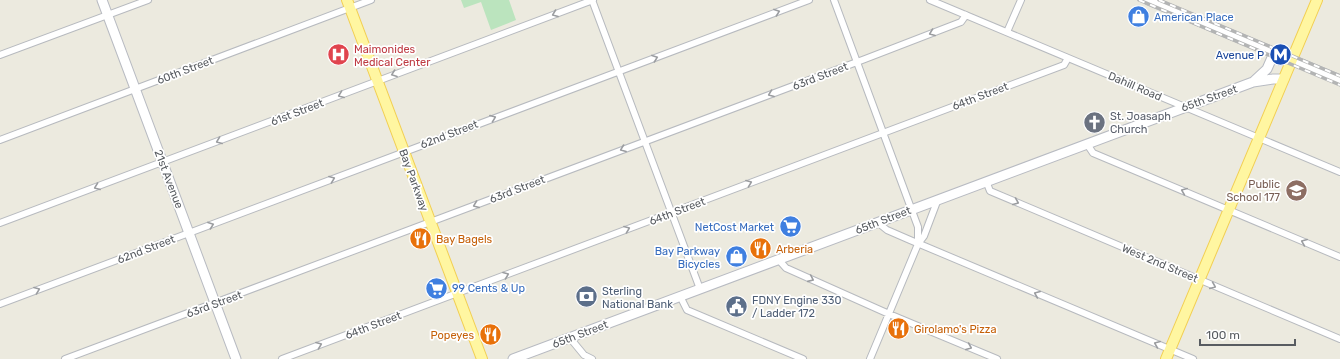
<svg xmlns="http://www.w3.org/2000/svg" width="1340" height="359" viewBox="0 0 1340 359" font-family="Rubik,sans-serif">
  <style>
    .green { fill: #bbe4be }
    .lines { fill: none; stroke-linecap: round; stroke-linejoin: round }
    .street-casing { stroke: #b7babf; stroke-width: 8 }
    .secondary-casing { stroke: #b8bbc2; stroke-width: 11 }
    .primary-casing { stroke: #f2cf53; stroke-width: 12 }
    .street { stroke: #fff; stroke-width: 6 }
    .secondary { stroke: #fff; stroke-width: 9 }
    .primary { stroke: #fff6a1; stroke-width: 10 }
    .rail-casing { stroke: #b3b4b4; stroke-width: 3.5 }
    .rail { stroke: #fff; stroke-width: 2; stroke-dasharray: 6; stroke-linecap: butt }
    .oneway { stroke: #9b9da0 }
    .labels { text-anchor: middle; stroke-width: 3.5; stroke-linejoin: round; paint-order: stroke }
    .shop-label { font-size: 11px; fill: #366cbe; stroke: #fff; text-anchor: start }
    .health-label { font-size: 11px; fill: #be3a42; stroke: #fff; text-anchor: start }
    .transit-label { font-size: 11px; fill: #164399; stroke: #fff; text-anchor: end }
    .street-label { font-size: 11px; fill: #585c61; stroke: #fff }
    .worship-label { font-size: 11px; fill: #5b616d; stroke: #fff; text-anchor: start }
    .education-label { font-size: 11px; fill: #785e54; stroke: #fff; text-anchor: end }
    .food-label { font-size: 11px; fill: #c56008; stroke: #fff; text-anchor: start }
    .service-label { font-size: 11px; fill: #4e5e75; stroke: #fff; text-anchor: start }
  </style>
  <rect width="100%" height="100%" fill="#eceadf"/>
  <path class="green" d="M461 0H509L516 20 491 30 481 2 464 8Z"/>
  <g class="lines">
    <defs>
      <path id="street" d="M592 0 700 289
        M834 0 918 227V244
        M930 0 1340 172
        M1007 32 1021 0
        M0 55 148 0
        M0 140 371 0
        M1087 144 1093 153 1340 257
        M986 181 990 191 1340 339
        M877 222 887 230 910 240 1193 359
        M0 223 593 0
        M778 259 786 268 889 314 997 359
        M680 296 687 310 803 359
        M0 304 809 0
        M570 338 584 355 592 359
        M65 359 865 59 961 22 966 15
        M282 359 1064 65 1068 58
        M870 359 918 244 924 236 938 199"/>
      <path id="secondary" d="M102 0 236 359
        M1148 0 1340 80
        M1253 82 1267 69 1274 53
        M513 359 1253 82 1273 79H1284"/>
      <path id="primary" d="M347 0 482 359
        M1166 359 1317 0"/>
    </defs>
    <use href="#street" class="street-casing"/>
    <use href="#secondary" class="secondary-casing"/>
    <use href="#primary" class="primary-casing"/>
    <use href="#street" class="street"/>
    <use href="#secondary" class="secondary"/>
    <use href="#primary" class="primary"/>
    <defs>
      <path id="rail" d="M1139 0 1340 85
        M1159 0 1340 76"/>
    </defs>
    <use href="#rail" class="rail-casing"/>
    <use href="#rail" class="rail"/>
  </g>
  <defs><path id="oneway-chevron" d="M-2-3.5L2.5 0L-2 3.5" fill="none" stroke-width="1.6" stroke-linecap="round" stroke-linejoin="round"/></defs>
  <g class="oneway">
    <use href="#oneway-chevron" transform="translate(777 12) rotate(-20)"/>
    <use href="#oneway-chevron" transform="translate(555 14) rotate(159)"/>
    <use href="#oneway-chevron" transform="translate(932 33) rotate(159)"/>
    <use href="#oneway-chevron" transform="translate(655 58) rotate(-20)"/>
    <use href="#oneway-chevron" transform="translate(394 74) rotate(160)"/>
    <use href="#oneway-chevron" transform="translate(771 94) rotate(159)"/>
    <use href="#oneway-chevron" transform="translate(341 95) rotate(159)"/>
    <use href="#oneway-chevron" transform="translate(493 118) rotate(-21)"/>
    <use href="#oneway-chevron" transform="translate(219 141) rotate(159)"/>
    <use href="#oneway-chevron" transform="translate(623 149) rotate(159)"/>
    <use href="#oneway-chevron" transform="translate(332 179) rotate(-21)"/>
    <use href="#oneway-chevron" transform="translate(749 183) rotate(-21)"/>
    <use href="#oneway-chevron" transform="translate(97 187) rotate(159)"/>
    <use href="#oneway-chevron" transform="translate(1184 191) rotate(-157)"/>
    <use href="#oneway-chevron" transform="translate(1016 202) rotate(23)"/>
    <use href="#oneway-chevron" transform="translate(476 205) rotate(159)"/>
    <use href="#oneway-chevron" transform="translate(211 225) rotate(-20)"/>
    <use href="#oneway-chevron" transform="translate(627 229) rotate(-21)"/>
    <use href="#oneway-chevron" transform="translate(1304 242) rotate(-157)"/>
    <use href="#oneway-chevron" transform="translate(506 275) rotate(-21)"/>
    <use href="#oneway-chevron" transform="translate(811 279) rotate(24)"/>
    <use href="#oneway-chevron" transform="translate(1213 286) rotate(23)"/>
    <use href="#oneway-chevron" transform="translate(37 290) rotate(-21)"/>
    <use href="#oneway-chevron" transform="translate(1037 294) rotate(-157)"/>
    <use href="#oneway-chevron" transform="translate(1157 344) rotate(-157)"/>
    <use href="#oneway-chevron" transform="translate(319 345) rotate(-21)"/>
    <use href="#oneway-chevron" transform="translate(969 347) rotate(23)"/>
  </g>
  <defs>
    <symbol id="shop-disc" viewBox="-11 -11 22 22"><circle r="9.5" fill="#3f7fe0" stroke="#fff"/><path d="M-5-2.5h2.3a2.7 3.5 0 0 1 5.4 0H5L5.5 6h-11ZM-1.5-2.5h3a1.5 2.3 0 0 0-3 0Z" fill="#fff"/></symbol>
    <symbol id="hospital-disc" viewBox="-11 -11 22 22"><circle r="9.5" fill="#e0444e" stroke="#fff"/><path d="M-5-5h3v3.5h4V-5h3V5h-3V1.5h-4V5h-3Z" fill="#fff"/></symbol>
    <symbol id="metro-disc" viewBox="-11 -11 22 22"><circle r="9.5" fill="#1a4fb4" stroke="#fff"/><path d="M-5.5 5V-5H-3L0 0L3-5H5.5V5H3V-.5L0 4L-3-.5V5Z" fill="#fff"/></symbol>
    <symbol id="church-disc" viewBox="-11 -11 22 22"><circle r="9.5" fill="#6b7280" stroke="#fff"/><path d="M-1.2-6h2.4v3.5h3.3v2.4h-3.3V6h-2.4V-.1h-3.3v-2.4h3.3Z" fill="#fff"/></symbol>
    <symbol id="school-disc" viewBox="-11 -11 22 22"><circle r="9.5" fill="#8d6e63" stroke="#fff"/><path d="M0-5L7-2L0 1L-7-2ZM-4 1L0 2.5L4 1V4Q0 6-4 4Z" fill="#fff"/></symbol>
    <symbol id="supermarket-disc" viewBox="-11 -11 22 22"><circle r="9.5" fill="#3f7fe0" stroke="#fff"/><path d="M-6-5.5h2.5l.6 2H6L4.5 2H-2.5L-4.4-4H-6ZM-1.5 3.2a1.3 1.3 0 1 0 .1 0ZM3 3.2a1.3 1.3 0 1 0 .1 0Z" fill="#fff"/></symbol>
    <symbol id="restaurant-disc" viewBox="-11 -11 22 22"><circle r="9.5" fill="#e8710a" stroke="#fff"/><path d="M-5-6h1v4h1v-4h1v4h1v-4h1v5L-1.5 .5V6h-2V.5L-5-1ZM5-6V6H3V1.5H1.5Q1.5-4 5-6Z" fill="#fff"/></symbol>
    <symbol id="bank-disc" viewBox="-11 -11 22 22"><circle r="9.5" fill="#5c6f8a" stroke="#fff"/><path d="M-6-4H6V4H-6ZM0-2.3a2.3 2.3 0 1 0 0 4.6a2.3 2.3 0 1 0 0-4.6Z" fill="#fff"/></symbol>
    <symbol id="civic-disc" viewBox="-11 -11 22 22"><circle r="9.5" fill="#5c6f8a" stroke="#fff"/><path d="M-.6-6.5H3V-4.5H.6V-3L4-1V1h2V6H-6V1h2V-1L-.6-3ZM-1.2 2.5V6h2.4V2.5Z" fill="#fff"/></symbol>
  </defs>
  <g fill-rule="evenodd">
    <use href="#shop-disc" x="1126" y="4" width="25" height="25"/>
    <use href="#hospital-disc" x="326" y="42" width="25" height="25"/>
    <use href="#metro-disc" x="1268" y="42" width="25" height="25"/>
    <use href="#church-disc" x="1082" y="110" width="25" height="25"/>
    <use href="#school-disc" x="1284" y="178" width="25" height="25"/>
    <use href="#supermarket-disc" x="778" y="214" width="25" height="25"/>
    <use href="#restaurant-disc" x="408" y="226" width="25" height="25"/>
    <use href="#restaurant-disc" x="748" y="236" width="25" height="25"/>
    <use href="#shop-disc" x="724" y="244" width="25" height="25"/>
    <use href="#supermarket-disc" x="424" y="276" width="25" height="25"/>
    <use href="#bank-disc" x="574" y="284" width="25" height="25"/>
    <use href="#civic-disc" x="724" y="294" width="25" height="25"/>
    <use href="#restaurant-disc" x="886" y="316" width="25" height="25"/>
    <use href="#restaurant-disc" x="478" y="322" width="25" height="25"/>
  </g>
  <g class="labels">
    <g class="shop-label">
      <text x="1154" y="21">American Place</text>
      <text x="774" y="231" text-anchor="end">NetCost Market</text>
      <text x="720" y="255" text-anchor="end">Bay Parkway<tspan x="720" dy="13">Bicycles</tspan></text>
      <text x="452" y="292">99 Cents &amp; Up</text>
    </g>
    <g class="health-label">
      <text x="354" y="53">Maimonides<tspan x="354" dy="13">Medical Center</tspan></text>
    </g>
    <g class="transit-label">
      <text x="1264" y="59">Avenue P</text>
    </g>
    <g class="street-label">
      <text transform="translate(185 70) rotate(-21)" y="4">60th Street</text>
      <text transform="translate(820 76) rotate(-21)" y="4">63rd Street</text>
      <text transform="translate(1135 86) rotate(23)" y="4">Dahill Road</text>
      <text transform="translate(980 96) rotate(-21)" y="4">64th Street</text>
      <text transform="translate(1209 98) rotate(-20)" y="4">65th Street</text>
      <text transform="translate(297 112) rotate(-21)" y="4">61st Street</text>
      <text transform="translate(449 134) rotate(-21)" y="4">62nd Street</text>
      <text transform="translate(169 179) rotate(69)" y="4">21st Avenue</text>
      <text transform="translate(414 180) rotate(70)" y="4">Bay Parkway</text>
      <text transform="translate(517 189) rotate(-21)" y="4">63rd Street</text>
      <text transform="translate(677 211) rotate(-21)" y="4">64th Street</text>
      <text transform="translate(883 220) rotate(-21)" y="4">65th Street</text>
      <text transform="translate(146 249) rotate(-21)" y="4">62nd Street</text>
      <text transform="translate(1160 263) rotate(23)" y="4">West 2nd Street</text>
      <text transform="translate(214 304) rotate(-20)" y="4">63rd Street</text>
      <text transform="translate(373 325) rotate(-21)" y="4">64th Street</text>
      <text transform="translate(580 334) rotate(-21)" y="4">65th Street</text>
    </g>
    <g class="worship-label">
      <text x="1110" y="120">St. Joasaph<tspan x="1110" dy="13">Church</tspan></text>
    </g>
    <g class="education-label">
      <text x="1280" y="188">Public<tspan x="1280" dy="13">School 177</tspan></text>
    </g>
    <g class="food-label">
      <text x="436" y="243">Bay Bagels</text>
      <text x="776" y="253">Arberia</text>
      <text x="914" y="333">Girolamo's Pizza</text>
      <text x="474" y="339" text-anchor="end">Popeyes</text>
    </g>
    <g class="service-label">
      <text x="602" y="295">Sterling<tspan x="602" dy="13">National Bank</tspan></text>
      <text x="752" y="304">FDNY Engine 330<tspan x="752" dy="13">/ Ladder 172</tspan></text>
    </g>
  </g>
  <path d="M1200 339v6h95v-6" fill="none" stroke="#585c61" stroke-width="2"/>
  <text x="1206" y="339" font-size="12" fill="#585c61" stroke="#ffffff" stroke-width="3" paint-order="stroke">100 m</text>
</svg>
